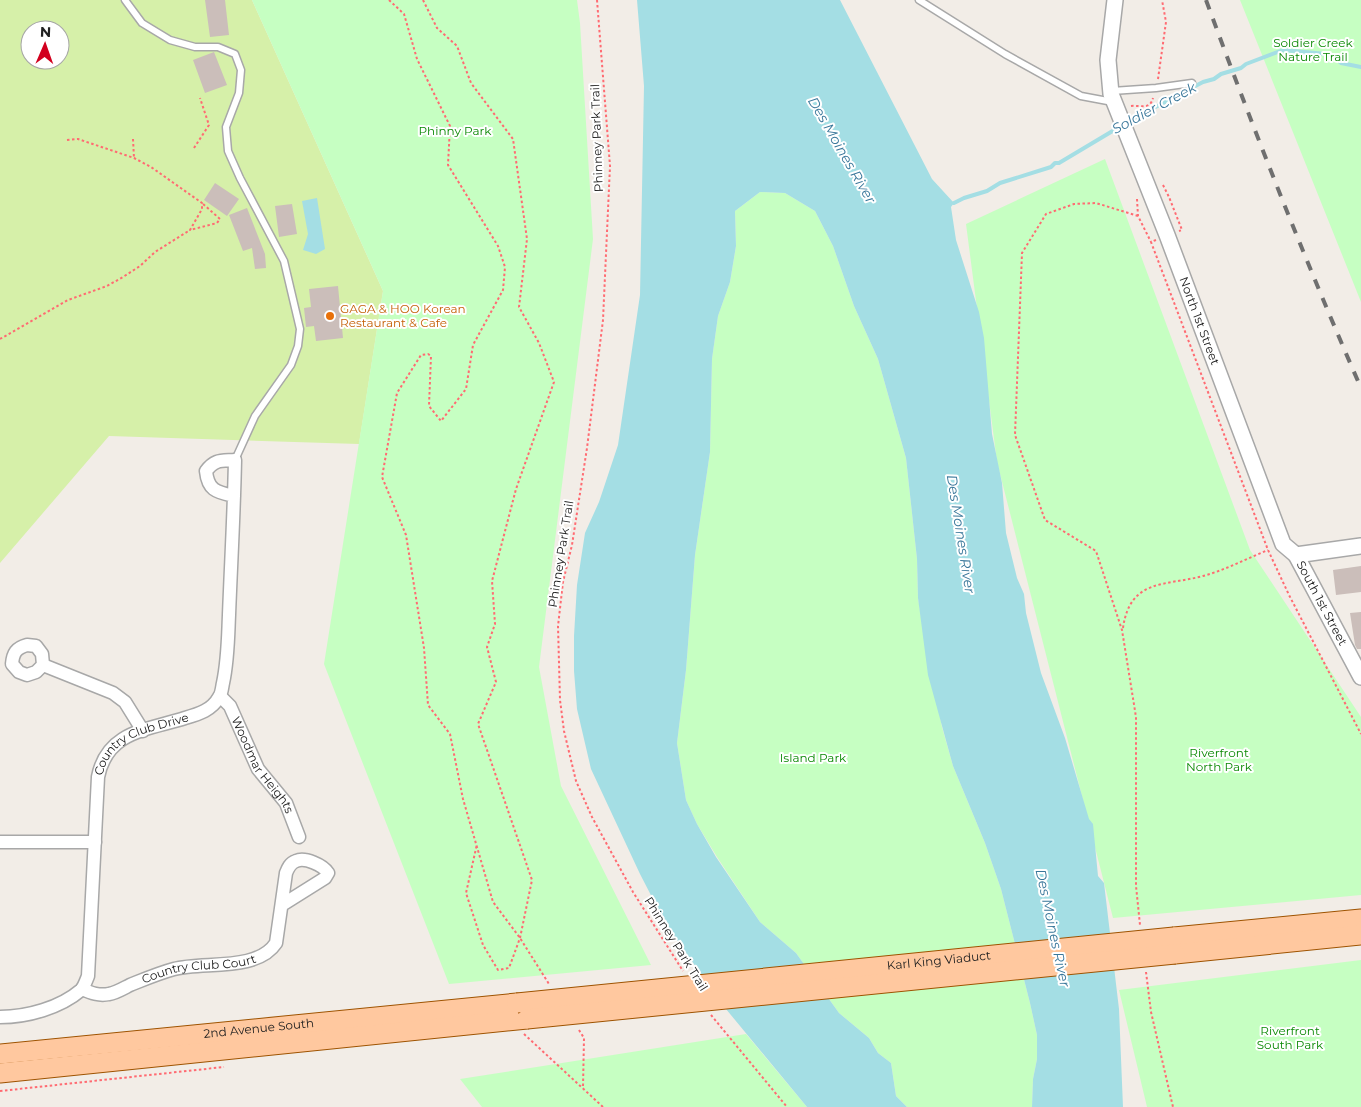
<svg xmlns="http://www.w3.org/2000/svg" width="1361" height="1107" viewBox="0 0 1361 1107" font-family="Montserrat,sans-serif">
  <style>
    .grass { fill: #d6f0a9; fill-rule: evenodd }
    .park { fill: #c6ffc2 }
    .water { fill: #a4dee4 }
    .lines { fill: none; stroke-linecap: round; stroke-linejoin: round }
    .stream { stroke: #a4dee4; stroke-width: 4 }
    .building { fill: #cbbeba }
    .service-casing { stroke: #a8a8a8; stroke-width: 9 }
    .minor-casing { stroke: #a8a8a8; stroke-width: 15 }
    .tertiary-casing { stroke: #a8a8a8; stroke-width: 18 }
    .primary-casing { stroke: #9e5300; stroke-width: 21 }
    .path { stroke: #ff6b72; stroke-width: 2; stroke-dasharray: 2.5 2.5; stroke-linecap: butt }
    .service { stroke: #fff; stroke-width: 6 }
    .minor { stroke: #fff; stroke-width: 12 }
    .tertiary { stroke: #fff; stroke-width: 15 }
    .primary { stroke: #ffc89f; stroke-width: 19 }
    .rail { stroke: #6f6f6f; stroke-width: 4; stroke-dasharray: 10 10; stroke-linecap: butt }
    .primary-bridge-casing { stroke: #9e5300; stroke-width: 21; stroke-linecap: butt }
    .primary-bridge { stroke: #ffc89f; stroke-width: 19 }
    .food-dot { fill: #e8710a; stroke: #fff; stroke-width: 2 }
    .labels { text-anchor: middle; stroke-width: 4; stroke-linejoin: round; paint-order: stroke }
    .park-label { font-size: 12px; fill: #098802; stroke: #fff }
    .street-label { font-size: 12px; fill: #212121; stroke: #fff }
    .food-label { font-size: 12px; fill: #c56008; stroke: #fff; text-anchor: start }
    .water-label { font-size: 14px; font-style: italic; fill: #39779a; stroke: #fff }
  </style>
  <rect width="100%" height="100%" fill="#f2ede7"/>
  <path class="grass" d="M0 0H252L383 291 359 444 109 436 0 563ZM30 30H60V60H30Z"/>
  <path class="park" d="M252 0H577L580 23 593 239 539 667 561 786 651 965 449 984 324 664 383 291Z
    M1240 0H1361V302Z
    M1105 159 1250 550 1361 717V895L1113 918 997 462 966 224Z
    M760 192 785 193 815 211 833 246 854 306 878 359 906 458 917 559 918 598 924 636 942 727 953 766 985 843 1001 889 1030 1003 1037 1035V1059L1033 1079 1032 1107H907L896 1096 891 1063 878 1053 869 1038 839 1013 796 953 760 922 717 857 697 824 686 800 677 743 686 670 695 555 710 452 712 359 718 316 730 282 736 246 735 211Z
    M1361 960V1107H1147L1119 990Z
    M746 1034 807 1107H482L460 1079Z"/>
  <path class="water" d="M637 0H840L932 179 954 203 951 207 956 240 979 312 984 338 992 434 1002 483 1006 533 1017 578 1024 594 1026 613 1041 673 1065 738 1089 819 1093 824 1098 876 1104 883 1119 1009 1123 1107H1032L1033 1079 1037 1059V1035L1030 1003 1001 889 985 843 953 766 928 675 918 598 917 559 906 458 878 359 854 306 833 246 815 211 785 193 760 192 735 211 736 246 730 282 718 316 712 359 710 452 695 555 686 670 677 743 686 800 697 824 716 857 760 922 796 953 839 1013 869 1038 878 1053 891 1063 896 1096 907 1107H807L721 1003 673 934 656 905 640 874 591 769 577 709 574 671V636L577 585 585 533 599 502 618 445 640 295 644 86Z
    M317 198 325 249 316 254 303 250 308 234 302 201Z"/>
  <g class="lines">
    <path class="stream" d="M1127 122 1203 82 1214 79 1221 74 1241 68 1246 64 1283 50 1326 54 1337 59 1341 63 1361 67
      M954 203 964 198 987 191 1000 183 1051 167 1055 163H1059L1121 126"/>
  </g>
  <path class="building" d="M205 0H225L229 35 210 37Z
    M214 52 227 85 205 93 193 60Z
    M215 183 239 199 227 216 204 200Z
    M292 204 297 234 279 237 275 206Z
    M247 208 265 254 266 268 255 269 252 248 243 251 229 215Z
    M338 286 343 338 316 341 314 326 306 327 304 308 311 307 309 289Z
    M1361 566V592L1336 595 1333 570Z
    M1361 612V649H1357L1355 645 1350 613Z"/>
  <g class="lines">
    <defs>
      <path id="service" d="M125 0 142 23 170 40 195 47H218L235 54 241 70 239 93 226 127 228 151 240 178 284 261 300 329 298 346 291 365 255 416 235 460
        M919 0 1005 54 1081 96 1113 102
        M1112 91 1156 88 1192 83"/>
      <g id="minor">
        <path d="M27 645 36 646 42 654 43 665 36 672 27 675 19 672 12 664C13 653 16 648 27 645Z"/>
        <path d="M43 665 113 693 125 702 143 731"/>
        <path id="s1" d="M220 696 230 706 258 769 286 803 299 837"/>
        <path d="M0 842H95"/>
        <path id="s2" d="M82 989C91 993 99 996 109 994 116 993 124 988 130 985 145 979 159 973 174 969 203 961 257 972 276 943L286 873C288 868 290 863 296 861 305 857 323 865 328 873L325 878 282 905"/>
        <path id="s3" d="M0 1017C27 1017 60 1008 81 990 84 987 86 981 88 976L98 777C107 731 147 730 185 718 199 714 212 710 219 697 222 693 222 687 223 683 228 660 228 638 229 615 231 563 234 512 235 460 221 461 215 459 206 471 208 491 217 492 234 496"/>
      </g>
      <g id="tertiary">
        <path id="s4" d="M1115 0 1108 60 1111 94 1167 235 1283 544 1296 555 1361 677"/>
        <path d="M1296 555 1361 546"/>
      </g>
      <g id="primary">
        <path d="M1174 937 1361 919"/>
        <path d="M1175 954 1361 935"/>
        <path id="s5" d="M0 1054 517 1003"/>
        <path d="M0 1073 527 1019"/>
      </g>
    </defs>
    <use href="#service" class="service-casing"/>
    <use href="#minor" class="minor-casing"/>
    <use href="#tertiary" class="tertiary-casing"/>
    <use href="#primary" class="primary-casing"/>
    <path class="path" d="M389 0 404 14 417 59 450 126 448 165 498 246 505 267 503 290 473 345 466 389 441 421 429 406 431 356 428 354 421 355 397 393 382 477 406 535 424 648 428 705 450 734 463 799 493 902 520 938 549 984
      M423 0 437 28 457 46 471 83 513 139 527 239 519 307 539 343 554 382 516 489 492 581 495 624 487 647 496 682 478 724 532 880 520 938 509 968 498 970 483 945 466 893 477 844
      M597 0 610 166 603 320 587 448 572 545 563 582 558 626 560 700 564 731 576 781 592 817 633 892 683 971
      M1158 79 1166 22 1162 0
      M1131 106C1141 105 1150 110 1153 98
      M133 139 134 158
      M67 140 78 139 134 158 151 167 202 203V209L190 230 217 223 220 219 202 203
      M194 148 209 125 200 98
      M1163 185 1169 197 1182 230 1179 231
      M1137 199 1138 216 1151 242
      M1138 216 1096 203 1074 204 1046 214 1022 253 1015 435 1045 520 1096 551 1122 630 1136 717V886L1140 925
      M1156 240 1151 242 1268 550 1289 595 1361 734
      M0 339 68 300 107 286 123 277 140 266 155 252 190 230
      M1123 628C1130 578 1166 586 1203 576 1225 570 1246 559 1268 550
      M1146 972 1151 1012 1173 1107
      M711 1015 787 1107
      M579 1030 584 1038 583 1088
      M524 1034 603 1107
      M0 1091 224 1067"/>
    <use href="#service" class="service"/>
    <use href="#minor" class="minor"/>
    <use href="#tertiary" class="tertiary"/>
    <use href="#primary" class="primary"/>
    <path class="rail" d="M1206 0C1254 131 1305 260 1361 388"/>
    <defs>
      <g id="primary-bridge">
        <path id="s6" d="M517 1003 1174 937"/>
        <path d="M527 1019 1175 954"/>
      </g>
    </defs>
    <use href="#primary-bridge" class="primary-bridge-casing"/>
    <use href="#primary-bridge" class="primary-bridge"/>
  </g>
  <circle class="food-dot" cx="330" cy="316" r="5"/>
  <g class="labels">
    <g class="park-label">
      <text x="1313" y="47">Soldier Creek<tspan x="1313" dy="14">Nature Trail</tspan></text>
      <text x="455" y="135">Phinny Park</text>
      <text x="1219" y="757">Riverfront<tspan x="1219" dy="14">North Park</tspan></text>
      <text x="813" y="762">Island Park</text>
      <text x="1290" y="1035">Riverfront<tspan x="1290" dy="14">South Park</tspan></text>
    </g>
    <g class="street-label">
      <text transform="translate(597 138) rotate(-92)" y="4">Phinney Park Trail</text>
      <text dy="4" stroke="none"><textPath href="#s4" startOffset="338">North 1st Street</textPath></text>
      <text transform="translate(561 554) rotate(-81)" y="4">Phinney Park Trail</text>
      <text dy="4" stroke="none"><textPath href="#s4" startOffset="648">South 1st Street</textPath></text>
      <text dy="4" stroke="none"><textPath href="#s3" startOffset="361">Country Club Drive</textPath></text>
      <text dy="4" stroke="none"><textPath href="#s1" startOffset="82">Woodmar Heights</textPath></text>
      <text transform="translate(676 944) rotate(58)" y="4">Phinney Park Trail</text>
      <text dy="4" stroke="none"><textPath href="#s6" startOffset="424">Karl King Viaduct</textPath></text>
      <text dy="4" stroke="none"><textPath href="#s2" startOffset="122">Country Club Court</textPath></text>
      <text dy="4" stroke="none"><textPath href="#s5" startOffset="260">2nd Avenue South</textPath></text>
    </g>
    <g class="food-label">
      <text x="340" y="313">GAGA &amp; HOO Korean<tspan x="340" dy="14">Restaurant &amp; Cafe</tspan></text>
    </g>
    <g class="water-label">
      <text transform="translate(1154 108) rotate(-28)" y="5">Soldier Creek</text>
      <text transform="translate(842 150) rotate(60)" y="5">Des Moines River</text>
      <text transform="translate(961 534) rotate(81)" y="5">Des Moines River</text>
      <text transform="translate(1053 928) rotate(78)" y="5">Des Moines River</text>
    </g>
  </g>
  <g transform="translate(45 45) rotate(2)"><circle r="24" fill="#ffffff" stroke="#a6a6a6"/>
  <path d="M0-4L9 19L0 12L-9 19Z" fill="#d2001e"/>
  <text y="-8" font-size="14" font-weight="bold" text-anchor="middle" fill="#212121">N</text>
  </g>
</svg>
